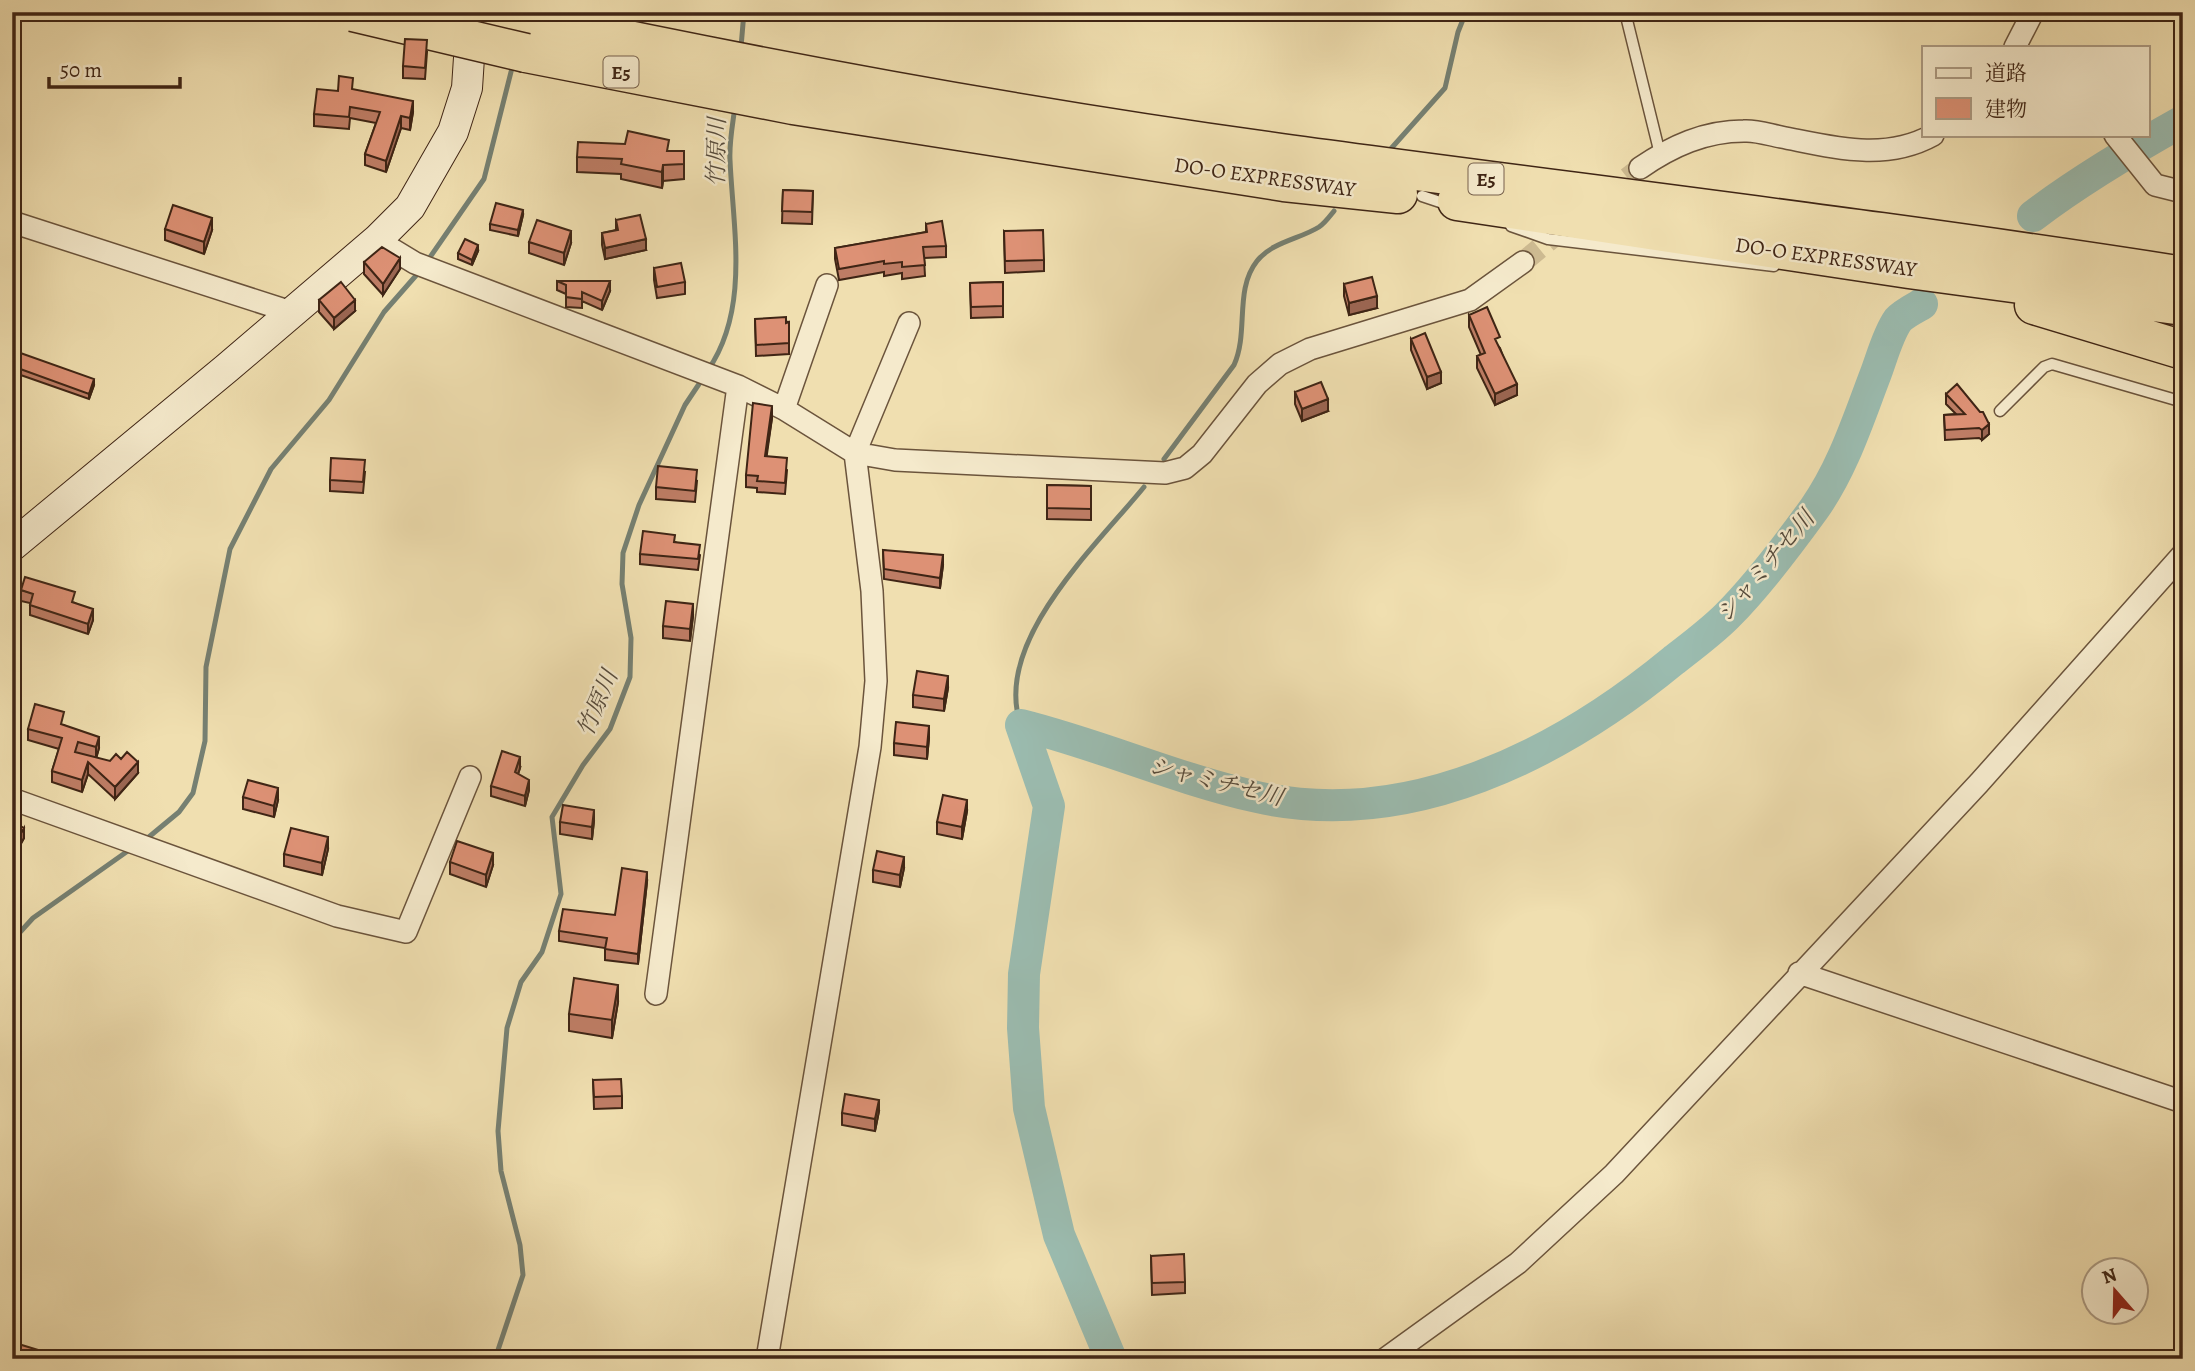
<svg xmlns="http://www.w3.org/2000/svg" width="2195" height="1371" viewBox="0 0 2195 1371" font-family="Alegreya,'Noto Serif JP',serif">
  <style>
    .lines { fill: none; stroke-linecap: round; stroke-linejoin: round }
    .stream { stroke: #768072; stroke-width: 5 }
    .river { stroke: #9bbcb0; stroke-width: 32 }
    .street-tunnel { stroke: #cdba91; stroke-width: 21; stroke-dasharray: 21 10; stroke-linecap: butt }
    .lane-casing { stroke: #6b543c; stroke-width: 13 }
    .street-casing { stroke: #6b543c; stroke-width: 24 }
    .secondary-casing { stroke: #3f2515; stroke-width: 32 }
    .highway-casing { stroke: #3f2515; stroke-width: 41 }
    .lane { stroke: #f5eacc; stroke-width: 10 }
    .street { stroke: #f5eacc; stroke-width: 21 }
    .secondary { stroke: #f5eacc; stroke-width: 30 }
    .highway { stroke: #f0dfb0; stroke-width: 38 }
    .highway-bridge-casing { stroke: #3f2515; stroke-width: 41; stroke-linecap: butt }
    .highway-bridge { stroke: #f0dfb0; stroke-width: 38 }
    .wall { fill: #be7d65; stroke: #3f2515; stroke-width: 2 }
    .shaded-wall { fill: #9b6652; stroke: #3f2515; stroke-width: 2 }
    .building { fill: #dd9175; stroke: #3f2515; stroke-width: 2 }
    .labels { text-anchor: middle; stroke-width: 5; stroke-linejoin: round; paint-order: stroke }
    .shield { fill: #f5eacc; stroke: #76604c; stroke-width: 2 }
    .shield-label { font-size: 19px; font-weight: bold; fill: #3f2515 }
    .street-label { font-size: 21px; fill: #3f2515; stroke: #f5eacc }
    .water-label { font-size: 23px; font-style: italic; fill: #564b3c; stroke: #f5eacc }
  </style>
  <rect width="100%" height="100%" fill="#f0dfb0"/>
  <filter id="stains"><feTurbulence type="fractalNoise" baseFrequency=".00286" numOctaves="4"/><feColorMatrix values="0 0 0 0 .2 0 0 0 0 .09 0 0 0 0 .02 0 0 0 .5 -.17"/></filter>
  <radialGradient id="worn" r=".72"><stop offset=".6" stop-color="#630" stop-opacity="0"/><stop offset="1" stop-color="#630" stop-opacity=".3"/></radialGradient>
  <g class="lines">
    <path class="stream" d="M741 47 744 12
      M1388 152 1445 88 1458 32 1466 12
      M426 263 484 179 513 64
      M708 370C750 309 733 229 730 160 729 142 733 123 735 106
      M1164 459 1234 365C1249 332 1234 290 1257 261 1272 242 1300 239 1319 227 1325 223 1330 216 1334 211
      M1021 725C991 643 1097 545 1144 487
      M144 841 179 812 193 793 205 741 206 667 230 549 271 469 329 400 384 312 420 271
      M12 941 33 918 132 848
      M495 1359 523 1275 520 1245 501 1171 498 1131 507 1028 521 982 542 952 561 894 552 817 583 765 610 729 630 677 631 638 622 584 623 553 639 505 685 405 703 378"/>
    <path class="river" d="M2033 216C2080 180 2131 150 2183 121
      M1021 725C1101 745 1177 779 1257 797 1410 831 1560 754 1674 660 1692 646 1711 632 1727 616 1759 584 1788 545 1814 509 1843 468 1858 420 1876 373 1882 357 1888 334 1898 320 1903 314 1915 308 1922 304
      M1021 725 1049 806 1024 974 1023 1028 1029 1108 1059 1235 1111 1359"/>
    <path class="street-tunnel" d="M1603 197 1640 168
      M1523 262 1567 226"/>
    <defs>
      <path id="lane" d="M1625 12 1660 154
        M1422 196 1449 205
        M1511 226 1548 239 1774 266
        M2000 411 2044 367 2052 364 2183 402"/>
      <path id="street" d="M2015 47 2033 12
        M2115 135 2155 185 2183 192
        M1640 168C1672 146 1705 131 1744 131 1756 130 1770 135 1781 137 1833 147 1884 162 1933 135
        M12 222 291 312
        M377 240 415 263 738 386 784 409 855 453 895 460 1165 473 1185 468 1202 454 1257 384 1280 364 1310 349 1470 300 1523 262
        M784 409 827 285
        M12 799 337 916 406 932 470 777
        M1799 973 2183 1102
        M656 994 738 386
        M767 1359 870 747 876 681 872 591 855 453 909 323
        M1385 1359 1518 1263 1614 1174 1979 783 2183 554"/>
      <path id="secondary" d="M12 546 227 368 377 240 410 207 453 132 467 88 472 12"/>
      <path id="highway" d="M495 12C755 68 1017 117 1281 153 1582 194 1883 229 2183 276
        M526 53 793 105 1284 182 1398 194
        M1457 201 1909 269 2183 306
        M2034 305 2183 350"/>
    </defs>
    <use href="#lane" class="lane-casing"/>
    <use href="#street" class="street-casing"/>
    <use href="#secondary" class="secondary-casing"/>
    <use href="#highway" class="highway-casing"/>
    <use href="#lane" class="lane"/>
    <use href="#street" class="street"/>
    <use href="#secondary" class="secondary"/>
    <use href="#highway" class="highway"/>
    <defs>
      <path id="highway-bridge" d="M353 12 526 53"/>
    </defs>
    <use href="#highway-bridge" class="highway-bridge-casing"/>
    <use href="#highway-bridge" class="highway-bridge"/>
  </g>
  <path class="wall" d="M427 52 425 79 403 78V66Z
    M353 90 413 112 410 130 401 128 386 172 365 165V154L376 123 350 118 349 129 314 126V114L338 91Z
    M684 151V179L663 181 662 188 621 179V174L577 172V157Z
    M783 190 813 191 812 224 782 223Z
    M523 215 518 236 490 230V224Z
    M616 220 646 250 605 259 602 245V233L616 230Z
    M926 224 946 246V257L924 258 925 276 902 279V273L884 276V272L839 280 835 259V248L926 232Z
    M165 229 212 230 204 254 165 240Z
    M1004 231 1044 260V271L1005 273Z
    M529 242 571 243 564 265 529 253Z
    M478 251 472 265 458 259V253Z
    M364 262 400 269 383 295 364 274Z
    M654 268 685 282V294L657 298 654 280Z
    M557 281 610 291 602 310 582 301V308L566 307V294L557 290Z
    M1003 282V317L971 318 970 283Z
    M1344 284 1377 308 1349 315 1344 296Z
    M319 300 355 311 334 329 319 312Z
    M1469 315 1500 348 1517 395 1495 405 1477 368V356L1481 355 1469 327Z
    M755 319 789 322V354L756 356Z
    M1411 339 1441 383 1427 389 1411 350Z
    M12 350 94 385 89 399 12 372Z
    M1295 392 1328 411 1302 421 1295 404Z
    M1946 394 1989 434 1982 440 1979 438 1945 440 1944 415 1956 414 1946 404Z
    M772 418 766 456 787 470 785 494 757 492V488L746 487V475Z
    M365 472 363 493 330 491V480Z
    M697 481 695 502 656 499V487Z
    M1047 485 1091 486V520L1047 519Z
    M675 542 700 555 698 570 640 564V554Z
    M883 550 943 565 940 588 884 579Z
    M21 590 75 603 93 620 88 634 30 615V603L21 601Z
    M693 616 690 641 663 638V626Z
    M948 688 944 711 913 707V695Z
    M64 725 99 748 96 758 138 773 115 799 88 774 82 792 52 782V771L59 749 28 740V729Z
    M929 738 927 759 894 755V743Z
    M520 768 518 774 529 790 525 806 491 796V786Z
    M243 797 278 800 274 817 243 809Z
    M967 811 962 839 937 834V822Z
    M12 821 24 838 18 849 12 846Z
    M594 821 592 839 560 834V822Z
    M328 849 322 875 284 866V854Z
    M450 862 493 865 486 887 450 874Z
    M904 868 900 887 873 882V870Z
    M647 882 638 964 605 960V948L559 941V931L615 915Z
    M618 1002 612 1038 569 1031V1014Z
    M593 1080 622 1096V1108L594 1109Z
    M879 1111 875 1131 842 1125V1113Z
    M1151 1256 1185 1282V1293L1152 1295Z"/>
  <path class="shaded-wall" d="M413 101V112L410 130V118Z
    M401 116V128L386 172V161Z
    M663 165V181L662 188V172Z
    M523 210V215L518 236V230Z
    M212 218V230L204 254V242Z
    M571 231V243L564 265V253Z
    M646 239V250L605 259V248Z
    M478 245V251L472 265V260Z
    M400 258V269L383 295V284Z
    M610 281V291L602 310V301Z
    M1377 296V308L1349 315V303Z
    M355 300V311L334 329V318Z
    M1441 372V383L1427 389V377Z
    M94 379V385L89 399V394Z
    M1517 384V395L1495 405V394Z
    M1328 399V411L1302 421V409Z
    M772 406V418L765 468V456Z
    M1989 424V434L1982 440V430Z
    M943 555V565L940 588V578Z
    M693 604V616L690 641V629Z
    M93 609V620L88 634V624Z
    M948 676V688L944 711V699Z
    M929 726V738L927 759V747Z
    M99 737V748L96 759V747Z
    M520 757V768L515 783V772Z
    M88 762V774L82 792V780Z
    M138 762V773L115 799V787Z
    M529 780V790L525 806V796Z
    M278 788V800L274 817V806Z
    M967 800V811L962 839V827Z
    M594 810V821L592 839V827Z
    M24 828V838L18 849V838Z
    M328 837V849L322 875V863Z
    M493 853V865L486 887V875Z
    M904 857V868L900 887V875Z
    M647 872V882L638 964V954Z
    M618 985V1002L612 1038V1020Z
    M879 1100V1111L875 1131V1119Z"/>
  <path class="building" d="M405 39 427 40 425 68 403 66Z
    M339 76 353 78 352 89 413 101 410 118 401 116 386 161 365 154 380 112 350 107 349 117 314 114 317 89 338 91Z
    M628 131 669 140 667 151H684V164L663 165 662 172 621 164 622 159 577 157 578 142 625 144Z
    M783 190 813 191 812 212 782 211Z
    M496 203 523 210 518 230 490 224Z
    M173 205 212 218 204 242 165 229Z
    M640 215 646 239 605 248 602 233 618 230 616 220Z
    M537 220 571 231 564 253 529 242Z
    M942 221 946 246 923 247 925 265 902 267V262L884 264V261L839 269 835 248 927 232 926 224Z
    M1043 230 1044 260 1005 261 1004 231Z
    M465 239 478 245 472 260 458 253Z
    M382 247 400 258 383 284 364 262Z
    M681 263 685 282 657 287 654 268Z
    M1372 277 1377 296 1349 303 1344 284Z
    M557 281H610L602 301 582 292V299L566 297V285Z
    M341 282 355 300 334 318 319 300Z
    M1003 282V306L971 307 970 283Z
    M1487 307 1500 337 1495 339 1517 384 1495 394 1477 356 1485 353 1469 315Z
    M786 317V323L789 322V343L756 345 755 319Z
    M1425 333 1441 372 1427 377 1411 339Z
    M12 350 94 379 89 394 12 366Z
    M1321 382 1328 399 1302 409 1295 392Z
    M1957 384 1980 412H1983L1989 424 1982 430 1979 428 1945 430 1944 415 1965 414 1946 394Z
    M753 403 772 406 765 456 787 458 785 483 757 481 758 476 746 475Z
    M331 458 365 460 363 482 330 480Z
    M658 466 697 470 695 491 656 487Z
    M1047 485 1091 486V509L1047 508Z
    M643 531 675 535 674 542 700 545 698 559 640 554Z
    M883 550 943 555 940 578 884 569Z
    M25 577 75 592 72 602 93 609 88 624 30 605 33 594 21 590Z
    M666 601 693 604 690 629 663 626Z
    M917 671 948 676 944 699 913 695Z
    M35 704 64 712 61 724 99 737 96 747 78 742 75 752 110 761 116 754 121 759 127 752 138 762 115 787 88 762 82 780 52 771 62 738 28 729Z
    M896 722 929 726 927 747 894 743Z
    M502 751 520 757 515 772 529 780 525 796 491 786Z
    M248 780 278 788 274 806 243 797Z
    M943 795 967 800 962 827 937 822Z
    M563 805 594 810 592 827 560 822Z
    M12 821 24 828 18 838 12 835Z
    M291 828 328 837 322 863 284 854Z
    M457 841 493 853 486 875 450 862Z
    M877 851 904 857 900 875 873 870Z
    M622 868 647 872 638 954 605 949 607 938 559 931 563 909 615 915Z
    M574 978 618 985 612 1020 569 1014Z
    M621 1079 622 1096 594 1097 593 1080Z
    M845 1094 879 1100 875 1119 842 1113Z
    M1184 1254 1185 1282 1152 1283 1151 1256Z
    M12 1342 38 1350 35 1359H12Z"/>
  <g class="labels">
    <g class="shield">
      <rect x="603.5" y="56.5" width="35" height="31" rx="5"/>
      <rect x="1468.5" y="163.5" width="35" height="31" rx="5"/>
    </g>
    <g class="shield-label">
      <text x="621" y="79">E5</text>
      <text x="1486" y="186">E5</text>
    </g>
    <g class="street-label">
      <text transform="translate(1265 177) rotate(8)" y="7">DO-O EXPRESSWAY</text>
      <text transform="translate(1826 257) rotate(8)" y="7">DO-O EXPRESSWAY</text>
    </g>
    <g class="water-label">
      <text transform="translate(716 152) rotate(-89)" y="8">竹原川</text>
      <text transform="translate(1765 566) rotate(-50)" y="8">シャミチセ川</text>
      <text transform="translate(597 703) rotate(-67)" y="8">竹原川</text>
      <text transform="translate(1216 781) rotate(14)" y="8">シャミチセ川</text>
    </g>
  </g>
  <rect width="2195" height="1371" fill="none" stroke="#f0dfb0" stroke-width="42"/>
  <rect x="14" y="14" width="2167" height="1343" fill="none" stroke="#3f2515" stroke-width="3.5"/>
  <rect x="21" y="21" width="2153" height="1329" fill="none" stroke="#3f2515" stroke-width="2"/>
  <rect x="1922" y="46" width="228" height="91" fill="#f5eacc" stroke="#ac9b83" stroke-width="2"/>
  <rect x="1936" y="68" width="35" height="10" fill="#f5eacc" stroke="#ac9b83" stroke-width="2"/>
  <text x="1985" y="80" font-size="21" fill="#3f2515">道路</text>
  <rect x="1936" y="98" width="35" height="21" fill="#dd9175" stroke="#ac9b83" stroke-width="2"/>
  <text x="1985" y="116" font-size="21" fill="#3f2515">建物</text>
  <g transform="translate(2115 1291) rotate(340)"><circle r="33" fill="#f5eacc" stroke="#ac9b83" stroke-width="2"/>
  <path d="M0-5L12 26L0 18L-12 26Z" fill="#8f2418"/>
  <text y="-10" font-size="19" font-weight="bold" text-anchor="middle" fill="#3f2515">N</text>
  </g>
  <path d="M49 77v10h131v-10" fill="none" stroke="#3f2515" stroke-width="3.5"/>
  <text x="60" y="77" font-size="21" fill="#3f2515" stroke="#f5eacc" stroke-width="5" paint-order="stroke">50 m</text>
  <rect width="100%" height="100%" filter="url(#stains)"/>
  <rect width="100%" height="100%" fill="url(#worn)"/>
</svg>
